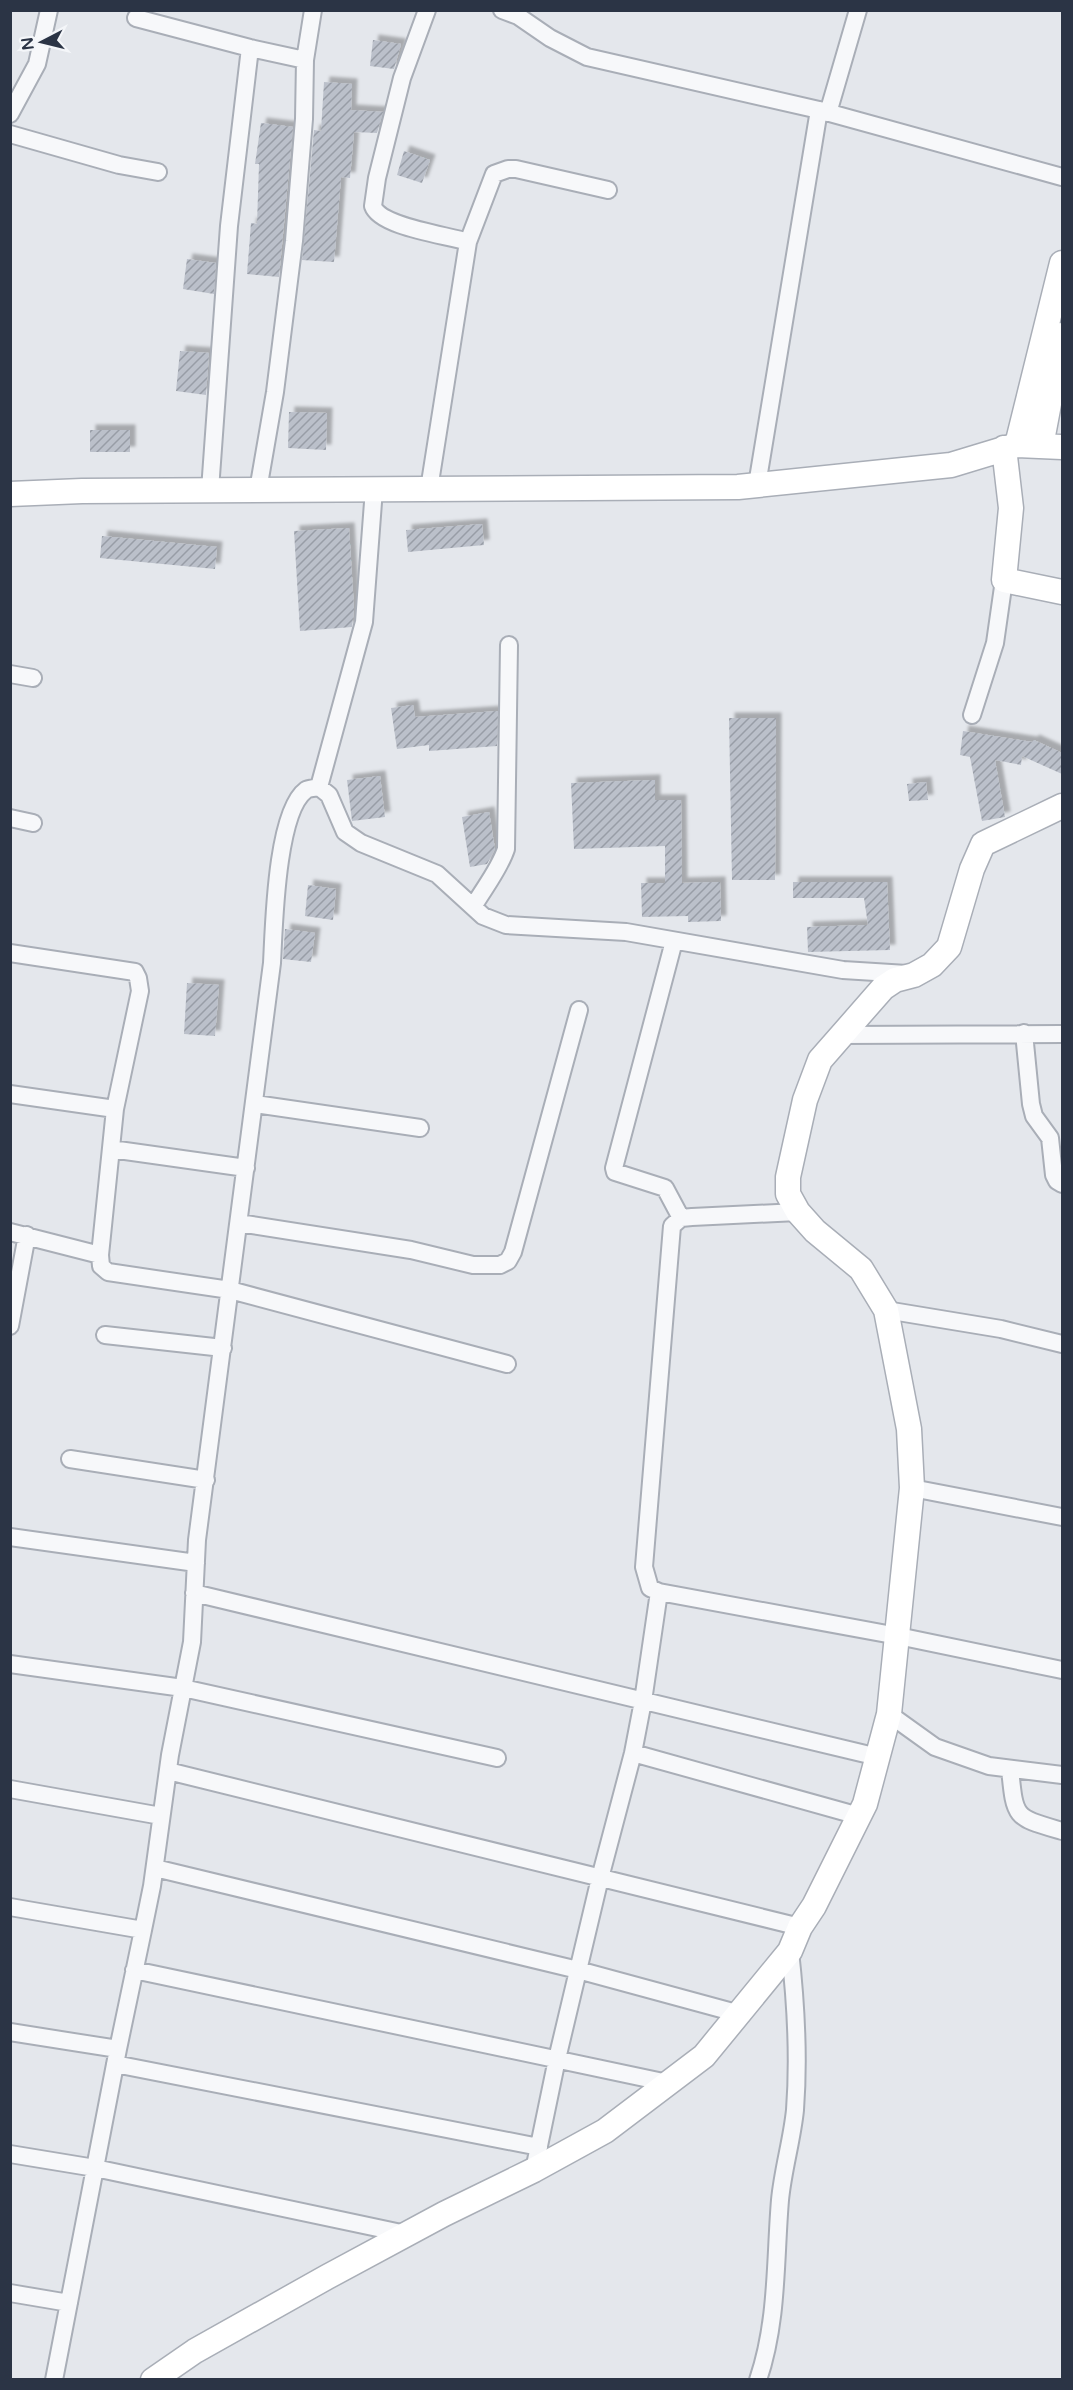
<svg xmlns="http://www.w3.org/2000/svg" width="1073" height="2390" viewBox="0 0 1073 2390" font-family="'Varela Round',sans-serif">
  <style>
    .building { fill: url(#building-hatch); filter: url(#shadow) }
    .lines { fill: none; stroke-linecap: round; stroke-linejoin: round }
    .street-casing { stroke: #a9aeb7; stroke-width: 20 }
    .secondary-casing { stroke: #a9aeb7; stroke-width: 27 }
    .street { stroke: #f7f8fa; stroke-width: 16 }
    .secondary { stroke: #fff; stroke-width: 24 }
  </style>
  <defs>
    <pattern id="building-hatch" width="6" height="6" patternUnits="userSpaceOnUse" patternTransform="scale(1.5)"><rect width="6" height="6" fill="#bbc0ca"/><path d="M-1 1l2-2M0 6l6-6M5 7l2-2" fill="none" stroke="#989da6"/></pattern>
    <filter id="shadow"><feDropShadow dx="5.5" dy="-5.5" stdDeviation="1.5" flood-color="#0004"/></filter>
  </defs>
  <rect width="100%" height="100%" fill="#e4e7ec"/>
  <path class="building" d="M373 40 401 44 394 69 370 66Z
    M324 82 352 84 351 110 383 112 377 133 354 132 350 178 341 177 334 262 302 260 314 130 321 131Z
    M261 123 293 127 279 277 247 274 251 223 257 224 259 164H255Z
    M404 151 430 160 422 183 397 175Z
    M187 259 216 263 214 294 183 289Z
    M180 351 209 353 206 395 176 391Z
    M289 412 327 413 326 450 288 448Z
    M90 430H130V452H90Z
    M482 524 484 545 408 552 406 530Z
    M349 528 354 609 352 627 300 631 294 531Z
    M102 536 217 547 215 569 100 558Z
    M413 705 415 717 498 711 497 746 429 751V745L397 749 391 708Z
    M729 718H776L775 880H732Z
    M963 731 1032 742 1034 740 1062 753V774L1022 756 1021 765 995 760 1005 817 982 821 970 757 960 755Z
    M380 776 385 817 352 821 347 780Z
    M655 780V800H681L682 883 720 882 721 921 688 922V916L642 917 641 883H665V846L574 849 571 783Z
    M926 782 928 800 909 801 907 784Z
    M489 812 495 849 487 864 470 867 462 817Z
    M793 882H887L890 950 808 952 807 927 868 925 864 898H793Z
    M308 885 336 889 333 920 305 916Z
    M285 929 315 933 311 962 283 959Z
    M187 983 219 985 215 1036 184 1034Z"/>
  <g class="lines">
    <defs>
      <path id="street" d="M427 10 402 78 377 178 373 206C380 227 447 235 468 242
        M502 10 518 16 550 38 587 57 819 110 1062 177
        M136 18 250 48 305 60
        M828 113 858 10
        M10 114 37 64 49 10
        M10 134 119 165 158 172
        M757 485 819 110
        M429 489 468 242 494 174 508 169H516L608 190
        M210 490 229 226 250 48
        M258 490 275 392 294 241 304 119 305 60 313 10
        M10 674 33 678
        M972 715 995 643 1004 580
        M319 787 329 795 345 832 361 843 437 874 483 916 506 925 626 932 843 970 907 974
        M10 818 33 823
        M473 907C484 888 499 870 506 849L509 645
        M674 941 614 1168 615 1172 665 1188 681 1218
        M10 953 135 972 138 978 140 991 115 1109 100 1255 101 1266 108 1272 230 1290 507 1364
        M1024 1033 1031 1104 1034 1116 1050 1138 1054 1175 1057 1181 1062 1184
        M841 1035 1062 1034
        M10 1094 115 1109
        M255 1104 420 1128
        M111 1149 246 1168
        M798 1212 692 1217 681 1218 672 1226 644 1567 650 1588 659 1592 898 1636 1062 1670
        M239 1223 411 1250 473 1265H500L508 1261 513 1252 579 1010
        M10 1232 100 1255
        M886 1310 1001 1329 1062 1344
        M10 1326 27 1235
        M105 1335 223 1348
        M70 1459 206 1480
        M912 1488 1062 1517
        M10 1537 196 1563
        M194 1593 878 1757
        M10 1664 183 1688 497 1758
        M889 1714 935 1747 989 1766 1062 1775
        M633 1753 859 1816
        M1010 1769C1015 1819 1014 1817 1062 1831
        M168 1771 800 1927
        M10 1789 161 1816
        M155 1868 578 1970 740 2014
        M10 1907 143 1930 152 1886 170 1755 192 1642 197 1540 272 963C274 927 276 812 306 790 309 788 315 788 319 787L364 622 374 489
        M134 1970 668 2083
        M10 2032 118 2049
        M115 2064 539 2147
        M10 2154 95 2168 406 2234
        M534 2170 557 2059 600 1878 633 1753 643 1701 659 1592
        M10 2293 69 2303
        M54 2380 118 2049 143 1930
        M758 2380C778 2321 775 2260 780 2200 783 2169 792 2140 795 2110 799 2057 796 2004 790 1951"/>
      <path id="secondary" d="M1017 445 1062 263
        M1041 446 1062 335
        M1004 448 1011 508 1004 580 1062 592
        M10 494 82 491 738 487 951 465 1017 445 1062 447
        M153 2380 195 2351 327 2277 444 2214 534 2170 605 2131 704 2056 790 1951 800 1927 814 1906 865 1804 889 1714 912 1488 909 1429 886 1310 861 1269 815 1231 798 1212 788 1194V1177L805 1100 820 1060 883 988 895 980 914 975 932 965 949 947 972 869 983 844 1062 806"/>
    </defs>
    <use href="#street" class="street-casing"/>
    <use href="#secondary" class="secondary-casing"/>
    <use href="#street" class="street"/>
    <use href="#secondary" class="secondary"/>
  </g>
  <rect width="1073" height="2390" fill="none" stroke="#2b3445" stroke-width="24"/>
  <g transform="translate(42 42) rotate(263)" stroke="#f4f6f9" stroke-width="4.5" paint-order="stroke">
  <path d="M0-4.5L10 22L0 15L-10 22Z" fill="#2b3445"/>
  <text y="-9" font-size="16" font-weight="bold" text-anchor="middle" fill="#2b3445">N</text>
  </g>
</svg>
